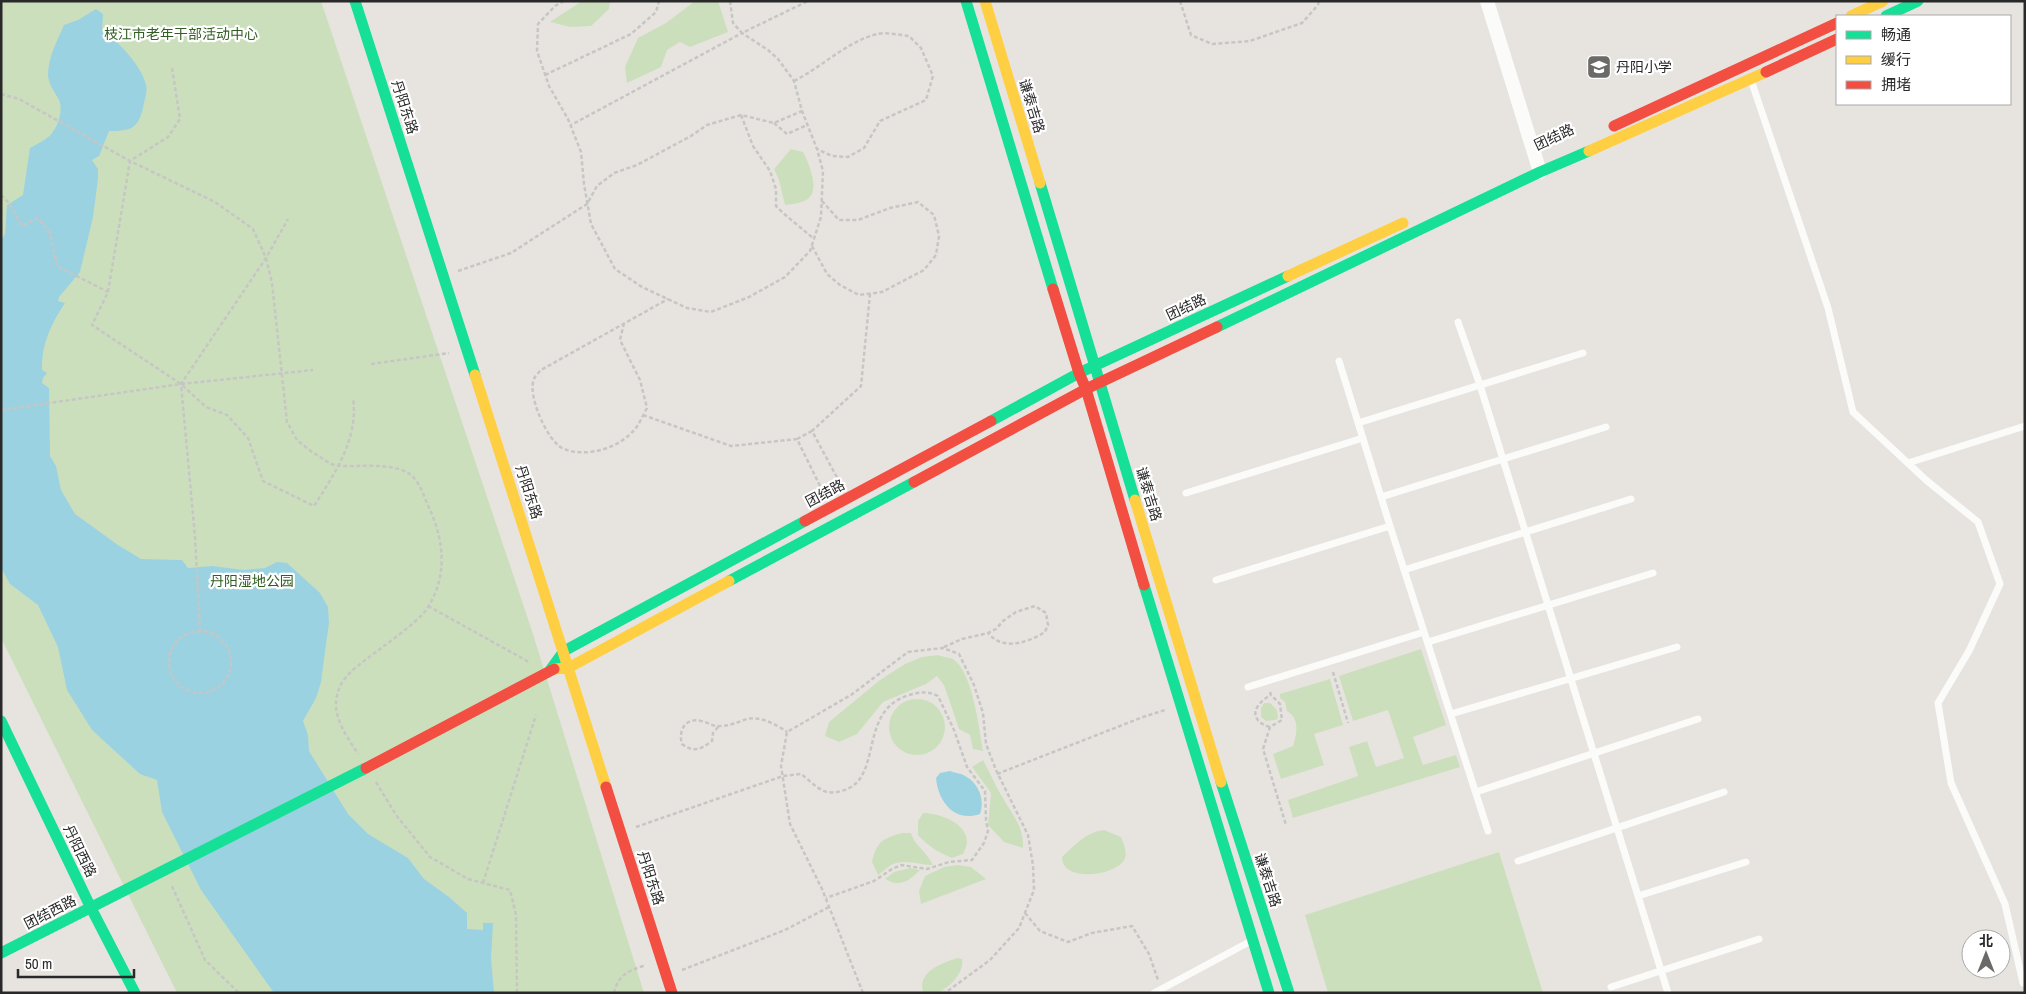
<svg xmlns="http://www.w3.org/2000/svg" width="2026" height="994" viewBox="0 0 2026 994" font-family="'Archivo Narrow','Noto Sans SC',sans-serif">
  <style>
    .green { fill: #ccdfbc }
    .water { fill: #9bd2e1 }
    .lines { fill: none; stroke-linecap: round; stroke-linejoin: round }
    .path { stroke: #c6c6c5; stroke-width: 2.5; stroke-dasharray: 4 2.5; stroke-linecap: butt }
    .lane { stroke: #fbfbfa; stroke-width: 7 }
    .street { stroke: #fbfbfa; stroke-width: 14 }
    .fast { stroke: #16e098; stroke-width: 11 }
    .slow { stroke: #ffcf43; stroke-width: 11 }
    .jam { stroke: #f24e42; stroke-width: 11 }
    .labels { text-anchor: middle; stroke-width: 4.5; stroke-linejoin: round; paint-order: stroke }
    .park-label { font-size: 14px; fill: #315e22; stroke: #fff }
    .poi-label { font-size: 14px; fill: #292929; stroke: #fff; text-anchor: start }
    .street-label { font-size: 14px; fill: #292929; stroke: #fff }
  </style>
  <rect width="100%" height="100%" fill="#e7e4e0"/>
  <path class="green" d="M1 1H321L533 634 644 993H177L1 638Z
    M582 1H610L609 9 591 26 570 27 550 22Z
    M695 1H718L728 32 690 47 680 42 667 50 661 67 627 83 625 67 638 38 666 23Z
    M791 149 803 152C808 161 820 188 809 198 803 203 793 204 785 205L779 180 774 169Z
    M1421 649 1446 725 1413 737 1423 765 1456 755 1460 767 1293 818 1288 800 1358 776 1349 747 1367 741 1376 767 1404 758 1388 710 1353 721 1339 676Z
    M938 655C942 657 949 657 953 659 973 672 979 729 983 751L973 749 970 735 959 729 944 685 937 676 926 684 883 702 857 734 839 742 825 736 829 722 880 680 905 664 922 657Z
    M1330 679 1343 725 1314 734 1324 765 1281 779 1273 754 1293 746C1297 733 1300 719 1287 711L1285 702 1280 698V694Z
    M889 727a28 28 0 1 1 56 0a28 28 0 1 1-56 0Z
    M1264 703H1270L1277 710 1278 718 1276 720 1266 721 1261 717V708Z
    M983 760C990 772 995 786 1003 798 1013 816 1024 826 1023 848L1004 842 988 825 991 793 972 767Z
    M923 813C938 813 967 822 967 842 967 845 965 850 963 854L952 858C938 852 928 846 918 835V821Z
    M1104 830 1121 837C1124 844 1128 854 1124 860 1115 876 1062 883 1062 857 1075 845 1086 832 1104 830Z
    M902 833H911C914 845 928 853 933 865 920 865 903 858 891 865 886 868 883 872 878 875L872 862C877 841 882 839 902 833Z
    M1499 852 1543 993H1328L1305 915Z
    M958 865 971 867 986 879 921 904 919 891 925 876 944 867Z
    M910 868 920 870C909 881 900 888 885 879L894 872Z
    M958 958 962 959C965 972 948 990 936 993 932 994 927 993 923 993 917 971 942 963 958 958Z"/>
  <path class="water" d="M96 9 103 14 102 30C118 41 142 66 146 85 148 91 144 101 143 108 138 130 129 131 109 131L99 156 92 160 98 169V179L93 217 80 272 59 297 58 301 65 303C51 324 41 345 42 370L47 373 43 378 42 383 49 388 50 456 56 466 61 490 75 514 118 545 141 559 182 560 188 568 212 566 244 570 265 568 277 562 287 563 320 593 328 607 329 623 326 644 321 682 316 698 303 721 308 735 309 751 348 814 368 834 408 858 424 879 449 897 467 913V929L483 930V923H493L491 958 494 993H274L201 890 162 812 157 780 140 774 92 730 67 690 58 647 38 605 10 584 1 568V240L5 234 7 205 23 195 30 148C37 144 48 139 52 133 59 124 63 110 59 100 55 92 49 85 48 76 48 57 57 41 64 25L78 20Z
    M950 771C955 773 961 773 965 776 979 783 985 800 980 814 954 823 938 801 936 778L940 773Z"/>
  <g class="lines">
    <path class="path" d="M564 1 555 6 538 24 537 51 549 86 568 119 581 152 584 184 591 224 615 269 642 287 687 308 711 312 749 297 785 277 810 251 821 217 823 171 817 149 802 111 794 81 778 59 768 50 742 33 571 125
      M730 1 733 23 742 33 808 1
      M1180 1 1191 35 1212 44 1250 41 1302 23 1318 5 1319 1
      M172 68 180 119 168 137 130 161 108 292 92 325 181 384 206 407 227 415 248 438 263 481 314 506C335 473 359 438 353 398
      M545 75 631 34 656 12 659 1
      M794 81C822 67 846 42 877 34 887 32 900 35 909 36L921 48 933 76 926 100 880 121 864 148 848 157 832 156 817 149
      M1 94 19 99 130 161 215 202 253 229 266 258 272 283 287 422 297 440 312 452 331 464 338 466C358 467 400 461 414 478 422 487 426 502 431 512 445 545 447 579 426 610 417 623 382 647 368 658 356 667 342 677 338 692 330 715 347 736 358 754
      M741 115 753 146 770 171 776 189V206L783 213 813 238
      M774 123 787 134 807 125
      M1 195 9 203 22 226 38 218 50 233 57 266 108 292
      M812 246 827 274 840 285 859 295 882 292 924 270 936 255 939 236 934 215 918 202 890 208 858 220H839L822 201
      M458 271 511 253 587 204 597 186 614 173 637 165 691 136 707 125 741 115 774 123 802 111
      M624 323 620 340 640 380 647 408C643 415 640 423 635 429 620 448 585 459 562 448 547 440 527 395 534 379 535 376 539 372 541 370L668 299
      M371 364 449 353
      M1 410 181 384 313 370
      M643 415 731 446 797 439 823 492
      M797 439 812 431
      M840 483 812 431 861 386 870 294
      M428 606 529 662
      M169 662a31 31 0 1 1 62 0a31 31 0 1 1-62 0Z
      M200 631 195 537 181 384 266 258 288 219
      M944 647 962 639 988 633 996 629 1003 621 1016 612 1035 606 1046 613 1048 625 1045 632C1027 643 1003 651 988 633
      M1333 672 1348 723
      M1270 692 1271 695 1280 704 1282 720 1270 727 1263 749 1286 825
      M718 727 713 733 712 741C701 749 694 753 682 744 678 731 685 717 701 721 708 722 713 727 720 726 730 726 738 722 747 719 760 716 776 724 787 732
      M1270 727C1247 720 1254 704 1271 695
      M997 774 1143 717 1165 710
      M376 782 396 815 430 857 468 879 510 890 516 915 517 993
      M636 827 783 776 801 774C808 779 814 786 822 790 827 793 835 793 841 791 885 781 856 711 909 695 920 692 928 691 938 696L954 730 967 767 985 791 986 820 988 831 984 843 972 860 949 862 927 869 901 865 892 869 874 881 826 898
      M483 883 536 715
      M172 886 205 960 239 993
      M1025 913 1040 931 1068 942 1092 933 1132 926 1149 954 1158 980
      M682 970 785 930 829 907
      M614 993C619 973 629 971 646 965
      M863 993 822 889 790 824 781 766 787 732 851 695 908 652 943 648 959 654 974 685 983 713 986 744 996 770 1028 835 1033 865 1034 890 1019 928 990 960 945 993"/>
    <path class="lane" d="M1751 80 1828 308 1853 412 1926 480 1978 522 2000 584 1969 651 1938 703 1951 783 2005 904 2023 983 2025 982
      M1458 322 1480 385 1668 993
      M1358 423 1583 353
      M1908 463 2025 426
      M1186 493 1363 438
      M1381 497 1606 427
      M1390 526 1488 831
      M1404 570 1631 499
      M1216 580 1390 526 1339 361
      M1428 642 1653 573
      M1248 687 1424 632
      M1451 714 1677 647
      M1476 792 1698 719
      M1518 861 1724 792
      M1638 896 1746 862
      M1611 987 1759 939
      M1154 993 1251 941"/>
    <path class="street" d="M1487 1 1540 172"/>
    <path class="fast" d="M355 1 475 375
      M966 1 1053 289
      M1886 16 1918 1
      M1040 183 1135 500
      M1217 327 1540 172 1589 151
      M991 421 1079 373 1288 276
      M729 581 914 482
      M1144 585 1269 993
      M551 669 564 651 805 521
      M1 721 91 908 135 993
      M1221 782 1289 993
      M1 953 366 768"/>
    <path class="slow" d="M985 1 1040 183
      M1851 16 1883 1
      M1589 151 1766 72
      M1288 276 1403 223
      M475 375 606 787
      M1135 500 1221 782
      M554 669 568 668 729 581"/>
    <path class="jam" d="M1766 72 1837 39
      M1614 126 1837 23
      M1053 289 1079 373 1086 389 1144 585
      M914 482 1086 389 1217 327
      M805 521 991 421
      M366 768 554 669
      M606 787 672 993"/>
  </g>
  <defs>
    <symbol id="school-square" viewBox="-11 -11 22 22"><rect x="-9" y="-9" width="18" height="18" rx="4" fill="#6c6a69" stroke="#fff"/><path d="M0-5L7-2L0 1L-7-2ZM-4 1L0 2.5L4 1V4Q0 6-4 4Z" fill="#fff"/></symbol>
  </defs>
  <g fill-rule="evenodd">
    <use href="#school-square" x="1585" y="53" width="28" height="28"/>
  </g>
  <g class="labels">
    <g class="park-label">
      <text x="181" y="39">枝江市老年干部活动中心</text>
      <text x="252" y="586">丹阳湿地公园</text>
    </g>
    <g class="poi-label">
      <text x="1616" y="72">丹阳小学</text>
    </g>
    <g class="street-label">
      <text transform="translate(1032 106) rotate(73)" y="5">谦泰吉路</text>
      <text transform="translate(405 107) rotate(72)" y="5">丹阳东路</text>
      <text transform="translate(1554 137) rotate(-25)" y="5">团结路</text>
      <text transform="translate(1186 307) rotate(-25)" y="5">团结路</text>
      <text transform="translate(529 492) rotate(72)" y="5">丹阳东路</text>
      <text transform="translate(825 493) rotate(-28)" y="5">团结路</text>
      <text transform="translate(1149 494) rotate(73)" y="5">谦泰吉路</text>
      <text transform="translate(80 851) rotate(64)" y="5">丹阳西路</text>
      <text transform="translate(651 878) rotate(72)" y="5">丹阳东路</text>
      <text transform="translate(1268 880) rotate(72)" y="5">谦泰吉路</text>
      <text transform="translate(50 912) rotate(-27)" y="5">团结西路</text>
    </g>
  </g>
  <rect width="2026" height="994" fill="none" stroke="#292929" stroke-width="5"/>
  <rect x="1836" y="15" width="175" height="90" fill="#ffffff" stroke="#a9a9a9"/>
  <rect x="1846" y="31" width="25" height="8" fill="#16e098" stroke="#a9a9a9"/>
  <text x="1881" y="40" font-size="15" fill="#292929">畅通</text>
  <rect x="1846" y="56" width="25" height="8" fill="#ffcf43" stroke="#a9a9a9"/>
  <text x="1881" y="65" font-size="15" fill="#292929">缓行</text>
  <rect x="1846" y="81" width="25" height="8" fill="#f24e42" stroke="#a9a9a9"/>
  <text x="1881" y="90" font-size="15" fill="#292929">拥堵</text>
  <g transform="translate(1986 954)"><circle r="24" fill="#ffffff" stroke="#a9a9a9"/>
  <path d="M0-4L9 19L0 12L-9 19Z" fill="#6c6a69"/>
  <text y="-8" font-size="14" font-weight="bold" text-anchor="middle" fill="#292929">北</text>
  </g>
  <path d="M18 969v8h116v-8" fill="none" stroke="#292929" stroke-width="2.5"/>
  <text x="25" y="969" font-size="15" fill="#292929" stroke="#ffffff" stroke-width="4" paint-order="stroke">50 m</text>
</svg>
